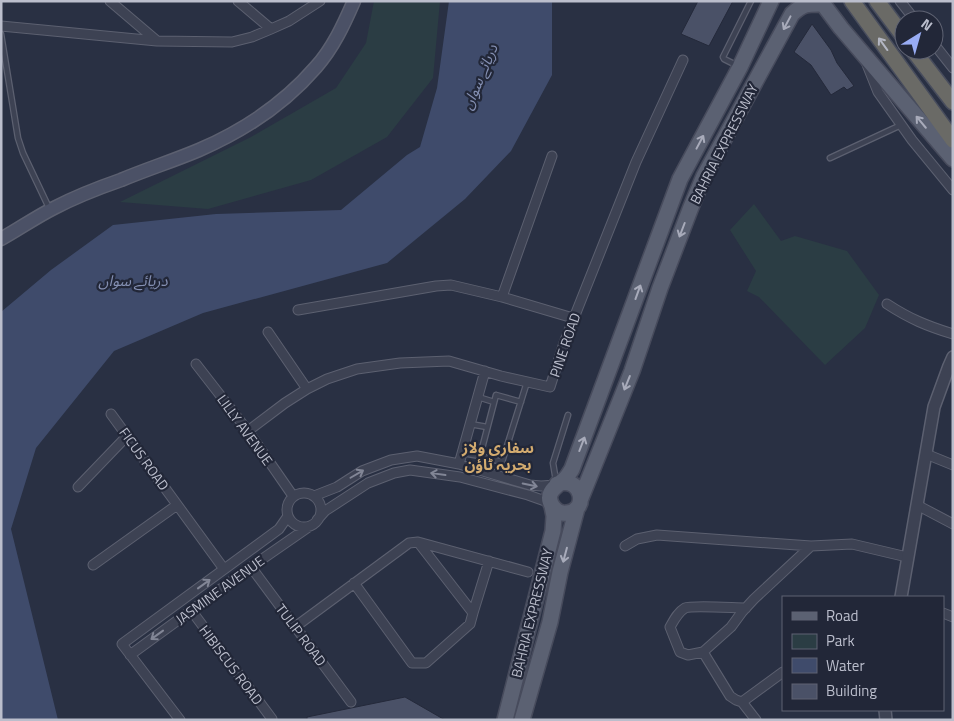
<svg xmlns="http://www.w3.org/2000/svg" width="954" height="721" viewBox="0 0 954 721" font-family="'Titillium Web','Noto Sans Arabic',sans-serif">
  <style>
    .green { fill: #2b3d44 }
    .water { fill: #3f4b6b }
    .building { fill: #4a5167; stroke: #24293a }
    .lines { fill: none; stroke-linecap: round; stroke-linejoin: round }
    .service-casing { stroke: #5c6070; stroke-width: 7 }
    .minor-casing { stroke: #5c6070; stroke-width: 11 }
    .tertiary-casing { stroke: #5c6070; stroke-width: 14 }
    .secondary-casing { stroke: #5c6070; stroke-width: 15 }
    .primary-casing { stroke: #474b5c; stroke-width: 18 }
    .trunk-casing { stroke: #484d5d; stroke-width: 18 }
    .service { stroke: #3d4253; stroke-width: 4.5 }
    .minor { stroke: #3d4253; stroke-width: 9 }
    .tertiary { stroke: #3d4253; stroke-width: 11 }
    .secondary { stroke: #4b5166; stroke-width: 12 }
    .primary { stroke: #5b6172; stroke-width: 15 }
    .trunk { stroke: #6a6a66; stroke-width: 15 }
    .oneway { stroke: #a8abba }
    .oneway2 { stroke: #b3b6c2 }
    .oneway3 { stroke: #828696 }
    .labels { text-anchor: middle; stroke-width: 4.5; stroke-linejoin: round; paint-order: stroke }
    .street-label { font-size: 14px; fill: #bbbecc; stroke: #222738 }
    .water-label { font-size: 15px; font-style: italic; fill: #848fb2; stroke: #222738 }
    .neighbourhood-label { font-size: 15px; font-weight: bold; fill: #d3ab6f; stroke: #222738 }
  </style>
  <rect width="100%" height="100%" fill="#293043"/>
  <path class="green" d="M374 1H440L433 78 387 137 311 180 208 209 120 202 251 137 336 88 366 43Z
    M754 204 781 241 795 236 847 251 879 295 865 328 825 365 759 297 747 291 756 271 730 230Z"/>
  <path class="water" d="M449 1H552V75L511 151 465 199 387 263 203 313 114 351 36 448 11 529 58 720H1V312L51 270 113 225 216 214 341 210 407 155 420 147 437 88Z"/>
  <path class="building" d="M698 1H733L709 46 681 34Z
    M812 24 831 50 837 63 854 86 847 90 844 87 831 95 811 65 794 52Z
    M405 697 445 720H307V717Z"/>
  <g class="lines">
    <defs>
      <path id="service" d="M1 34 18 138 23 153 50 210
        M738 66 724 59 723 57 751 1
        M830 158 901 125
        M478 397 494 402
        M470 424 487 427
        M462 453 480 456 502 462 527 382
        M480 456 496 395 521 402
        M556 481 553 463 568 415"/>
      <path id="minor" d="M110 1 157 41
        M238 1 271 29
        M900 1 915 20
        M1 26 157 41 232 42 252 37 271 29 289 21 320 1
        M934 44 953 68
        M866 62 878 92 912 140 953 190
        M502 297 552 156
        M887 304C910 319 927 326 953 334
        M298 310 436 286 451 285 502 297 573 318
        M268 332 307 389
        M196 364 248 431 293 496
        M111 414 224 569
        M248 431 285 403 307 389 327 379 357 369 400 363 449 361 501 376 550 387 564 343 636 162 683 60
        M926 454 953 465
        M459 464 485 371
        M78 487 127 436
        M287 510a17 17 0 1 1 34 0a17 17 0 1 1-34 0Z
        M314 496 337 487 362 471 391 460 417 456 459 464 530 485 541 486 556 485
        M917 505 953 524
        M317 520 325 511 368 483 394 473 410 470 460 477 528 495 545 501 551 505
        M418 542 528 572
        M625 546 637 539 657 535 811 546 852 544 907 557
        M93 565 177 505
        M251 567 351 702
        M746 608C735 608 692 605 685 608 678 612 674 620 670 627L680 652 688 655 703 652 731 627 742 612 754 599 811 546
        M191 610 272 719
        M473 613 489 561
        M943 613 953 617
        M295 627 409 543 418 542 473 613 470 624 426 663H412L354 583
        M703 652 730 696 736 700 742 702 756 720
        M130 655 258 562 310 526
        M742 702 783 672
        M180 720 122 644 279 529 288 516"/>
      <path id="tertiary" d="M901 597 934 407 949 366 953 357
        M885 710 886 720"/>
      <path id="secondary" d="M1 239C19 229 36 217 54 208 75 197 98 188 121 180 147 169 173 161 199 150 243 131 285 103 316 67 333 48 344 24 354 1"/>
      <path id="primary" d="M557 484C583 475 589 511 567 513 561 514 556 511 553 507 543 493 557 486 565 479 568 476 570 472 572 469L680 179 740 67 771 1
        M581 498 632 371 660 288 691 207 704 176 792 14C804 3 808 4 823 4L841 28 953 159
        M505 720 553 531 554 516 552 506
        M522 720 550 622 560 572 577 508"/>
      <path id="trunk" d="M852 1 953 140
        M877 1 904 37
        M913 50 953 102"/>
    </defs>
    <use href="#service" class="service-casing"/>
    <use href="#minor" class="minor-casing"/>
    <use href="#tertiary" class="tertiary-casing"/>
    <use href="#secondary" class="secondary-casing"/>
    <use href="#primary" class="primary-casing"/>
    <use href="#trunk" class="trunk-casing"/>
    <use href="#service" class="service"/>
    <use href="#minor" class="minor"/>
    <use href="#tertiary" class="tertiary"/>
    <use href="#secondary" class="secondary"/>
    <use href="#primary" class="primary"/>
    <use href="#trunk" class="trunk"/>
  </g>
  <defs><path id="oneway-shaft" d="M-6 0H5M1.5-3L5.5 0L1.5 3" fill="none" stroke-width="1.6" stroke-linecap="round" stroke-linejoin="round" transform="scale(1.25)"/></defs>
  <g class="oneway">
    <use href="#oneway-shaft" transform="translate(787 23) rotate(118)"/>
    <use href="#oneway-shaft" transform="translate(921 122) rotate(-130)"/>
    <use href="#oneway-shaft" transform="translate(700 142) rotate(-62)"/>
    <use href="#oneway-shaft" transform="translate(682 230) rotate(111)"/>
    <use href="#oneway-shaft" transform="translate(638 292) rotate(-70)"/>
    <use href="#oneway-shaft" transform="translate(627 383) rotate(112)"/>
    <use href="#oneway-shaft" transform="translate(582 444) rotate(-69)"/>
    <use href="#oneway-shaft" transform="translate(565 555) rotate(105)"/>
  </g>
  <use class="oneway2" href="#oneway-shaft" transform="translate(883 44) rotate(-126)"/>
  <g class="oneway3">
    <use href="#oneway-shaft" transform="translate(357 474) rotate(-30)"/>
    <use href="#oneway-shaft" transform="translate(438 474) rotate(-172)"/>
    <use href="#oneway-shaft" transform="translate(530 485) rotate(12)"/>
    <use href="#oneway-shaft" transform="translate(204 584) rotate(-36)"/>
    <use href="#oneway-shaft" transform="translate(157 635) rotate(144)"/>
  </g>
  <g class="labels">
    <g class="street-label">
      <text transform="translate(724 144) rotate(-63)" y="5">BAHRIA EXPRESSWAY</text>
      <text transform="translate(565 345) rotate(-71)" y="5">PINE ROAD</text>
      <text transform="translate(245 430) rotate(54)" y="5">LILLY AVENUE</text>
      <text transform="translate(144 459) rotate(54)" y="5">FICUS ROAD</text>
      <text transform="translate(220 590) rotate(-36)" y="5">JASMINE AVENUE</text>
      <text transform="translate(532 613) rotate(-76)" y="5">BAHRIA EXPRESSWAY</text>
      <text transform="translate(301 635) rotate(53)" y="5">TULIP ROAD</text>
      <text transform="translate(231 665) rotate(53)" y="5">HIBISCUS ROAD</text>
    </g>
    <g class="water-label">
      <text transform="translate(480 77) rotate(-67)" y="5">دریائے سواں</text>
      <text x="133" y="286">دریائے سواں</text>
    </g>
    <g class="neighbourhood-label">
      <text x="498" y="453">سفاری ولاز<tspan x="498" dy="17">بحریہ ٹاؤن</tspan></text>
    </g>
  </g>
  <rect width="954" height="721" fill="none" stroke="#bbbecc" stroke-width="5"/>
  <rect x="782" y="596" width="162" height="115" fill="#222738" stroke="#5f6373"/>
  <rect x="792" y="612" width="25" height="8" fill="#5b6172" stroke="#5f6373"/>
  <text x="826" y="621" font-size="15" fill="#bbbecc">Road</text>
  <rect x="792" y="634" width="25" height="15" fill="#2b3d44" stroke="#5f6373"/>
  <text x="826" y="646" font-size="15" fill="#bbbecc">Park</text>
  <rect x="792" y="658" width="25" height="15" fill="#3f4b6b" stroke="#5f6373"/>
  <text x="826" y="671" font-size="15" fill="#bbbecc">Water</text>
  <rect x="792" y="684" width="25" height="15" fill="#4a5167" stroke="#5f6373"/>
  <text x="826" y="696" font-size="15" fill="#bbbecc">Building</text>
  <g transform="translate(919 35) rotate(37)"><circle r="24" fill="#222738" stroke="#5f6373"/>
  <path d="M0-4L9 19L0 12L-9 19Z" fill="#98acf4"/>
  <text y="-8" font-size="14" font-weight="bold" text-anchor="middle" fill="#bbbecc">N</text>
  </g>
</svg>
